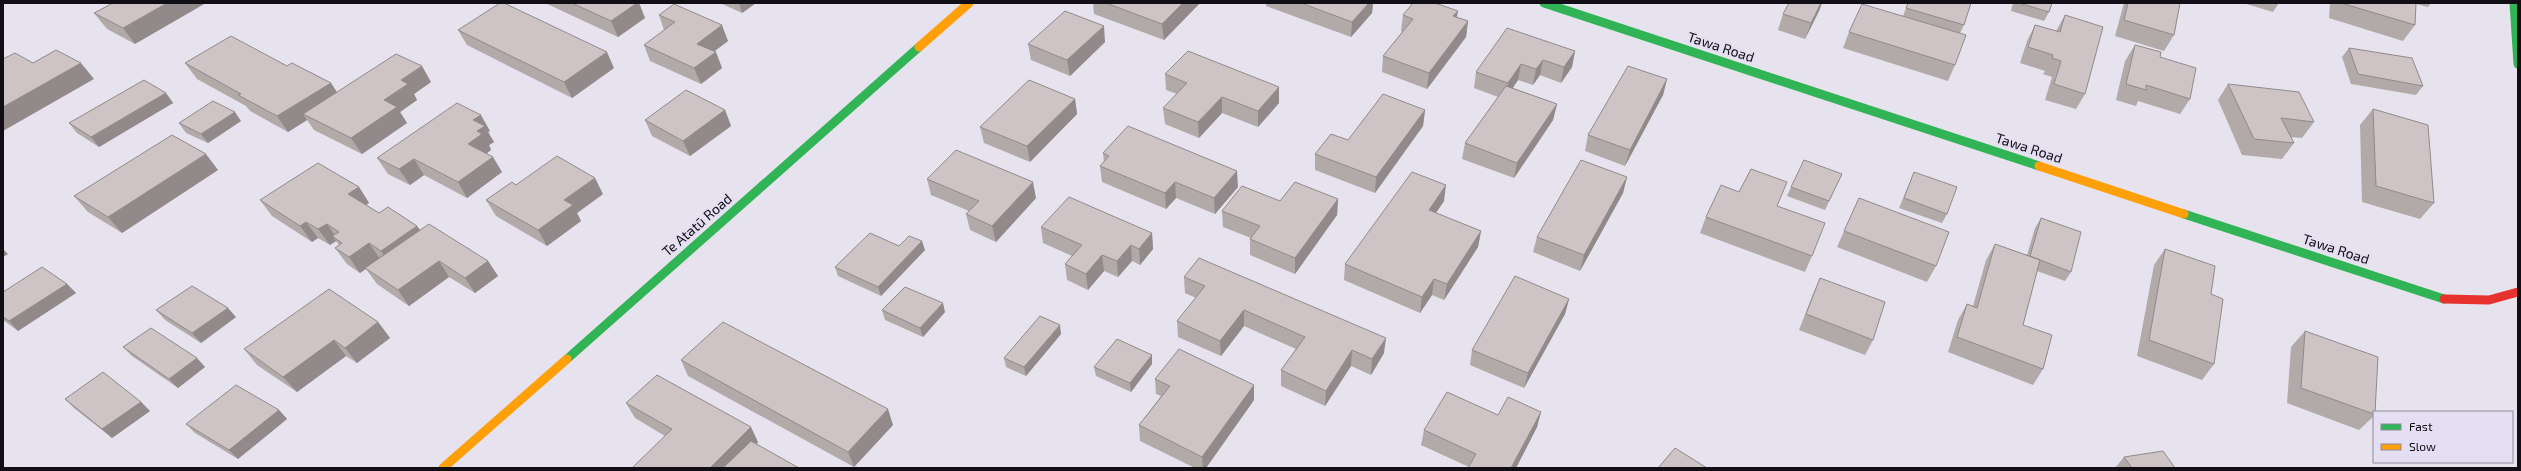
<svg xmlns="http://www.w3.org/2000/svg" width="2521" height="471" viewBox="0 0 2521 471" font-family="'Exo 2',sans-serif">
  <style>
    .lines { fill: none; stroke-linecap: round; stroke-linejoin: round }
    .fast { stroke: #30b455; stroke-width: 9 }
    .slow { stroke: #ff9f0a; stroke-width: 9 }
    .jam { stroke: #e5322d; stroke-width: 9 }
    .wall { fill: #b2a9a9 }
    .shaded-wall { fill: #91898a }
    .building { fill: #cfc4c5; stroke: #91898a }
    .labels { text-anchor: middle; stroke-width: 4; stroke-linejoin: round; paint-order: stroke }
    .street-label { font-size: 14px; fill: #110f15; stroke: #e4dff2 }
  </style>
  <rect width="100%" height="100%" fill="#e6e3ee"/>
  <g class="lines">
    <path class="fast" d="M1544 3 2039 166
      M2514 3 2518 64
      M2184 214 2444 299
      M567 359 919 47"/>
    <path class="slow" d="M919 47 969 3
      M2039 166 2184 214
      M443 468 567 359"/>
    <path class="jam" d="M2444 299 2489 300 2518 292"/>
  </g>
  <path class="wall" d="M113 3 135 44 107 29 94 13Z
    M545 3H639L645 18 618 37Z
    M720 3H756L742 13Z
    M1093 3H1200L1164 40 1094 14Z
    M1266 3H1373L1372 13 1351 37 1266 6Z
    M1789 3H1822L1819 11 1805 39 1778 30 1783 14Z
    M1908 3H1971L1964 25 1960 33 1955 65 1948 81 1843 48 1849 32 1903 16Z
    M2013 3H2052L2049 12 2044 21 2011 11Z
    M2124 3H2180L2174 35 2164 51 2115 36Z
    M2243 3H2279L2273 12Z
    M2330 3H2431L2428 7 2416 4 2415 25 2403 41 2329 18Z
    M659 15 728 41 714 51 722 68 701 84 650 61 644 45 664 30Z
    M1403 15 1457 17 1468 21 1466 37 1427 89 1382 72 1383 56 1402 32 1401 31Z
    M2065 15 2085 94 2076 109 2045 100 2052 77 2043 74 2045 71 2020 63 2027 41 2035 25 2056 31Z
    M458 30 614 68 572 98 467 45Z
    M1105 42 1070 76 1031 60 1028 44Z
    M2135 45 2160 57 2190 99 2180 114 2138 101 2136 106 2116 100 2125 61Z
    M2349 48 2423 86 2416 95 2351 84 2342 57Z
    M1575 51 1572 67 1561 83 1540 75 1533 85 1518 80 1513 88 1557 104 1553 120 1514 178 1462 159 1465 143 1498 97 1474 88 1476 72Z
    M185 63 287 66 331 83 337 92 431 82 414 94 417 100 400 112 407 123 362 154 314 130 307 120 288 132 250 111 246 106 197 79Z
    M1165 74 1279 103 1258 127 1222 113 1199 138 1165 124 1163 108 1177 94 1166 90Z
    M1667 79 1663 95 1625 166 1585 151 1588 135Z
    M2228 84 2314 122 2302 138 2290 137 2294 143 2282 159 2242 155 2218 100Z
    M166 93 173 103 99 147 77 133 69 123Z
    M1075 99 1077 114 1030 162 984 143 980 127Z
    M2373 109 2434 203 2420 219 2362 202 2360 125Z
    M725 110 731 126 690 156 652 136 645 120Z
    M1425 110 1423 126 1375 193 1315 170V154Z
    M241 121 208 143 186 133 179 123Z
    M490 131 488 132 494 142 489 145 491 150 487 153 502 172 467 198 424 175 410 185 388 174 377 158Z
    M1103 153 1238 187 1215 214 1176 198 1166 209 1102 182 1100 166 1104 162Z
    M218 170 122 233 88 212 74 196Z
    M1914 172 1947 214 1942 223 1899 208 1910 182Z
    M1842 174 1825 210 1787 196 1791 187Z
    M1627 177 1623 193 1580 271 1533 252 1537 237Z
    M927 179 1036 198 996 242 970 230 966 214 969 211 931 195Z
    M516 185 603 194 577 213 581 221 547 246 496 216 486 200Z
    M359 187 369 203 366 205 379 213 417 226 420 230 488 261 498 276 475 293 449 277 409 306 377 284 366 269 360 273 347 264 335 248 339 245 336 241 330 245 318 238 312 242 272 216 260 200Z
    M1859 198 1936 266 1927 282 1837 247Z
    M1338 199 1337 215 1295 274 1250 255V239L1251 238 1223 227 1222 211 1280 201Z
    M1444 201 1436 213 1481 231 1478 247 1444 300 1432 295 1420 313 1344 280 1345 264Z
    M1778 206 1812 256 1805 272 1700 233 1706 217Z
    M2041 218 2071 272 2065 281 2037 271 2023 325 2043 369 2033 385 1948 352 1958 320 1967 304 1973 306 1986 260 1995 244 2027 255 2035 228Z
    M1041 227 1152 233 1153 249 1140 265 1132 261 1118 277 1104 271 1088 290 1067 280 1065 264 1072 256 1043 243Z
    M899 246 925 250 881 296 838 276 835 267Z
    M2165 249 2211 294 2214 364 2202 380 2137 356 2154 265Z
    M1184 277 1384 353 1371 375 1351 366 1325 406 1281 386V370L1296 349 1244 326 1221 356 1178 337 1177 321 1196 298 1185 293Z
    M1820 278 1873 340 1865 355 1799 330 1813 294Z
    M67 284 76 293 18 331 3 320V292Z
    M1569 299 1565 314 1524 388 1470 365 1472 350Z
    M156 310 236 317 201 343 165 320Z
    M882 310 945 312 923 337 885 320Z
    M378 322 390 338 357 363 346 356 297 392 257 365 244 349Z
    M2305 331 2374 412V416L2359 430 2287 403 2291 347Z
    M1061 334 1026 376 1006 367 1004 358Z
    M123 347 205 367 178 388 132 356Z
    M1152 355V364L1131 392 1096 376 1094 367Z
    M681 360 893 425 854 467 688 376Z
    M1155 379 1254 385V400L1206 468H1195L1140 441 1139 425 1161 396 1156 394Z
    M65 399 141 402 150 411 112 438 74 408Z
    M626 403 758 442 757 444 665 436 635 418Z
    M279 410 287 419 238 459 195 433 186 424Z
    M1541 412 1537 427 1516 468H1468L1469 467 1421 445 1424 430 1498 415Z
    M2124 457 2175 468H2115Z"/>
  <path class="shaded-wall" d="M167 3H206L135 44 123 28Z
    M637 3H639L645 18 618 37 611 21Z
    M739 3H756L742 13Z
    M1183 3H1200L1164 40 1162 24Z
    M1369 3H1373L1372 13 1351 37 1352 22Z
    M1821 3H1822L1819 11 1805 39 1811 23Z
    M1458 11 1455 27 1453 16Z
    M1468 21 1466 37 1427 89 1429 73Z
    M722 25 728 41 703 60 697 44Z
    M1104 26 1105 42 1070 76 1067 60Z
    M1575 51 1572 67 1561 83 1564 67Z
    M607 52 614 68 572 98 564 82Z
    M716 52 722 68 701 84 694 68Z
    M1543 60 1540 75 1533 85 1536 69Z
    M81 63 94 79 3 131V107Z
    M1521 64 1518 80 1505 99 1508 83Z
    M422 66 431 82 414 94 417 100 400 112 407 123 362 154 351 138 401 80Z
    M1667 79 1663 95 1625 166 1630 150Z
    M331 83 341 99 303 114 307 120 288 132 277 116Z
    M1279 87V103L1258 127V111Z
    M166 93 173 103 99 147 91 137Z
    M1222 97V113L1199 138 1198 122Z
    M1075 99 1077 114 1030 162 1027 146Z
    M1557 104 1553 120 1514 178 1517 163Z
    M725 110 731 126 690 156 683 141Z
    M1425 110 1423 126 1375 193 1376 177Z
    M235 112 241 121 208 143 201 134Z
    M481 115 490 131 488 132 494 142 489 145 491 150 478 160 468 144 473 120Z
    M206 154 218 170 122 233 108 217Z
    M493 157 502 172 467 198 458 182Z
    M414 159 424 175 410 185 399 169Z
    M1237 171 1238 187 1215 214 1214 198Z
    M1627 177 1623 193 1580 271 1584 255Z
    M595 178 603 194 577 213 581 221 547 246 538 230 564 200Z
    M1033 182 1036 198 996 242 992 226Z
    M1175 182 1176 198 1166 209 1165 193Z
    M1446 185 1444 201 1427 226 1429 210Z
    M359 187 369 203 359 210 348 194Z
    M1338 199 1337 215 1295 274V258Z
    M306 222 318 238 312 242 300 226Z
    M327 224 338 240 332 236 336 241 330 245 318 229Z
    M417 226 428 241 392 267 381 251Z
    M1481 231 1478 247 1444 300 1447 284Z
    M1152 233 1153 249 1140 265 1139 249Z
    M922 241 925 250 881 296 878 287Z
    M369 243 380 259 360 273 349 257Z
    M1131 245 1132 261 1118 277 1117 261Z
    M3 249 8 254 3 257Z
    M1102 255 1104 271 1088 290 1086 274Z
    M439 261 449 277 409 306 398 290Z
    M488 261 498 276 475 293 465 278Z
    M1434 279 1432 295 1420 313 1422 297Z
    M67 284 76 293 18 331 9 321Z
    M1569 299 1565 314 1524 388 1528 373Z
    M943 303 945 312 923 337 920 328Z
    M228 308 236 317 201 343 192 333Z
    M1244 310V326L1221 356 1220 341Z
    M378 322 390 338 357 363 345 348Z
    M1060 325 1061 334 1026 376 1024 367Z
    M1386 338 1384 353 1371 375 1372 359Z
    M334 340 346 356 297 392 283 377Z
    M1352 350 1351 366 1325 406 1326 391Z
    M1152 355V364L1131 392 1130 383Z
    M197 358 205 367 178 388 169 379Z
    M1254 385V400L1206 468H1203L1202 457Z
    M141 402 150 411 112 438 102 429Z
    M888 409 893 425 854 467 848 452Z
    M279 410 287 419 238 459 229 450Z
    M1541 412 1537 427 1516 468H1511Z
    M751 427 758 442 733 468H710Z"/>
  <path class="building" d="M113 3H167L123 28 94 13Z
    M500 3H504L607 52 564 82 458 30Z
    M572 3H637L611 21Z
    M1106 3H1183L1162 24Z
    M1301 3H1369L1352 22Z
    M1413 3H1435L1458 11 1453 16 1468 21 1429 73 1383 56 1413 19 1403 15Z
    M1789 3H1821L1811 23 1783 14Z
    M1908 3H1971L1964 25 1906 8Z
    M2019 3H2052L2049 12Z
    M2128 3H2180L2174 35 2124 20Z
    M2341 3H2416L2415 25Z
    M674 4 722 25 697 44 716 52 694 68 644 45 675 22 659 15Z
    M1862 4 1966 35 1955 65 1849 32Z
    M1065 11 1104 26 1067 60 1028 44Z
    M2065 15 2103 27 2085 94 2054 84 2061 61 2052 58 2053 55 2028 47 2035 25 2060 32Z
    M1507 28 1575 51 1564 67 1543 60 1536 69 1521 64 1508 83 1476 72Z
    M231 36 287 66 292 63 331 83 277 116 238 95 241 94 185 63Z
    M2135 45 2161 52 2160 57 2196 68 2190 99 2146 85V90L2126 84Z
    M2349 48 2412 58 2423 86 2358 74Z
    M56 50 81 63 3 107V59L15 53 33 63Z
    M1188 51 1279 87 1258 111 1222 97 1198 122 1163 108 1187 83 1165 74Z
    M396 54 422 66 401 80 408 84 384 100 397 107 351 138 303 114Z
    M1628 66 1667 79 1630 150 1588 135Z
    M144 80 166 93 91 137 69 123Z
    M1029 80 1075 99 1027 146 980 127Z
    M2228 84 2299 92 2314 122 2281 118 2294 143 2254 139Z
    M1506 86 1557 104 1517 163 1465 143Z
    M686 90 725 110 683 141 645 120Z
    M1383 94 1425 110 1376 177 1315 154 1331 134 1348 140Z
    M213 101 235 112 201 134 179 123Z
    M457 103 481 115 473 120 485 126 477 131 482 134 468 144 493 157 458 182 414 159 399 169 377 158Z
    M2373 109 2428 125 2434 203 2376 186Z
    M1128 126 1237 171 1214 198 1175 182 1165 193 1100 166 1109 156 1103 153Z
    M172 135 206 154 108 217 74 196Z
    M956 150 1033 182 992 226 966 214 979 201 927 179Z
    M557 156 595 178 564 200 573 205 538 230 486 200 512 182 516 185Z
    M1581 160 1627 177 1584 255 1537 237Z
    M1804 160 1842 174 1829 201 1791 187Z
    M318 163 359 187 348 194 379 213 388 207 417 226 381 251 369 243 349 257 335 248 342 243 332 236 339 232 327 224 318 229 306 222 300 226 260 200Z
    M1751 169 1787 182 1777 206 1825 223 1812 256 1706 217 1721 185 1739 192Z
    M1412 172 1446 185 1429 210 1481 231 1447 284 1434 279 1422 297 1345 264Z
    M1914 172 1957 187 1947 214 1904 198Z
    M1295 182 1338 199 1295 258 1250 239 1260 226 1222 211 1242 186 1280 201Z
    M1069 197 1152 233 1139 249 1131 245 1117 261 1102 255 1086 274 1065 264 1082 245 1041 227Z
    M1859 198 1949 232 1936 266 1844 231Z
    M2041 218 2081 232 2071 272 2030 256Z
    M429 224 488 261 465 278 439 261 398 290 365 268Z
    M870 233 899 246 909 236 922 241 878 287 835 267Z
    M1995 244 2040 260 2023 325 2052 335 2043 369 1957 337 1967 304 1977 308Z
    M2165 249 2215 266 2211 294 2223 299 2214 364 2149 340Z
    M1199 258 1386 338 1372 359 1352 350 1326 391 1281 370 1305 337 1244 310 1220 341 1177 321 1205 286 1184 277Z
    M42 267 67 284 9 321 3 317V292Z
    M1515 276 1569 299 1528 373 1472 350Z
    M1820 278 1885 302 1873 340 1806 314Z
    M192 286 228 308 192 333 156 310Z
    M905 287 943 303 920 328 882 310Z
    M329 289 378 322 345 348 334 340 283 377 244 349Z
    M1040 316 1060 325 1024 367 1004 358Z
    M723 322 888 409 848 452 681 360Z
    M151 328 197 358 169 379 123 347Z
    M2305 331 2378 357 2375 412H2374V414L2301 388Z
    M1117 339 1152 355 1130 383 1094 367Z
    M1179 349 1254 385 1202 457 1139 425 1170 386 1155 379Z
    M103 372 141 402 102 429 65 399Z
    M657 375 751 427 710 468H632L672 429 626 403Z
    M236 385 279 410 229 450 186 424Z
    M1447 392 1498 415 1508 397 1541 412 1511 468H1468L1476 454 1424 430Z
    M751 441 799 468H723Z
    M1675 448 1707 468H1658Z
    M2163 451 2175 468H2132L2124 457Z"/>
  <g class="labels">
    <g class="street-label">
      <text transform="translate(1721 47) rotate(18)" y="5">Tawa Road</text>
      <text transform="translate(2029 148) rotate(18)" y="5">Tawa Road</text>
      <text transform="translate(697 225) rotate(-41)" y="5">Te Atatū Road</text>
      <text transform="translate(2336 249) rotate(18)" y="5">Tawa Road</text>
    </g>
  </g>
  <rect width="2521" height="471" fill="none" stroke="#110f15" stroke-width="8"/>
  <rect x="2373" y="411" width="140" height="52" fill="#e4dff2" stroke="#908c9a"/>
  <rect x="2381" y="424" width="20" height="6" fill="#30b455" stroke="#908c9a"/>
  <text x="2409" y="431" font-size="12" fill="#110f15">Fast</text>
  <rect x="2381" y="444" width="20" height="6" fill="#ff9f0a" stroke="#908c9a"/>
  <text x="2409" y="451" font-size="12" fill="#110f15">Slow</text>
</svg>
